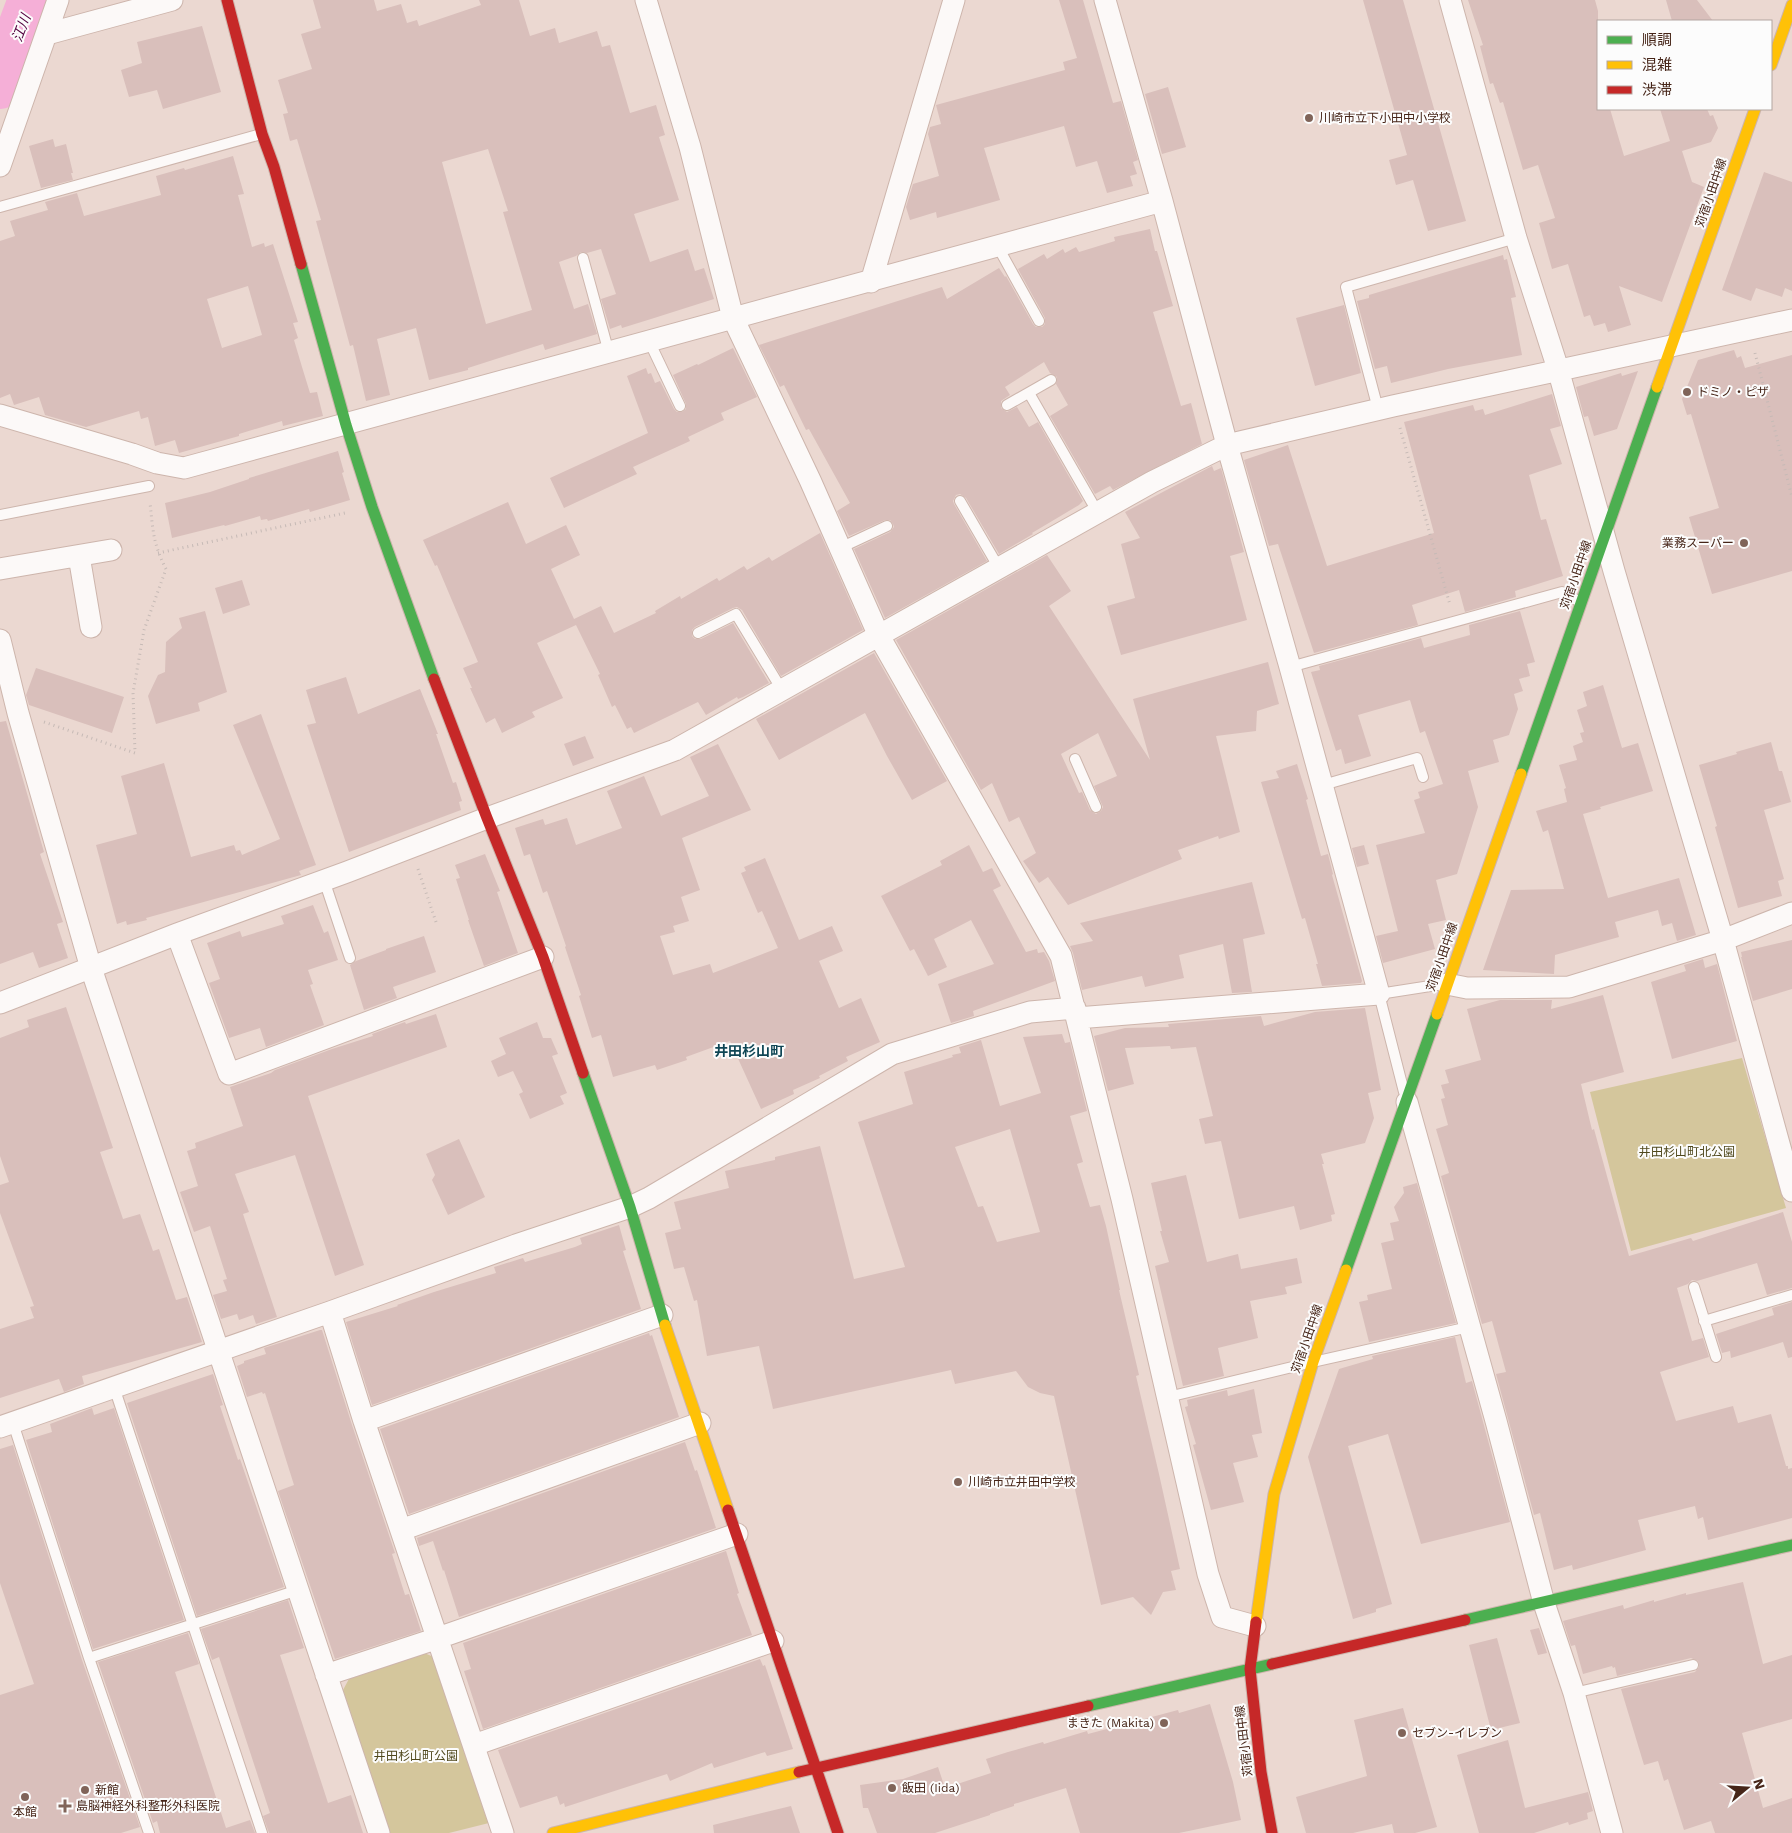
<svg xmlns="http://www.w3.org/2000/svg" width="1792" height="1833" viewBox="0 0 1792 1833" font-family="'Work Sans','Noto Sans JP',sans-serif">
  <style>
    .green { fill: #d4c69c }
    .lines { fill: none; stroke-linecap: round; stroke-linejoin: round }
    .river { stroke: #f5afd7; stroke-width: 48 }
    .building { fill: #d9bfbb; fill-rule: evenodd }
    .lane-casing { stroke: #cdb5ac; stroke-width: 12 }
    .street-casing { stroke: #cdb5ac; stroke-width: 23 }
    .fast-casing { stroke: #cdb5ac; stroke-width: 13 }
    .slow-casing { stroke: #cdb5ac; stroke-width: 13 }
    .jam-casing { stroke: #cdb5ac; stroke-width: 13 }
    .path { stroke: #c6bab6; stroke-width: 3; stroke-dasharray: 1 4; stroke-linecap: butt }
    .lane { stroke: #fcf9f8; stroke-width: 10 }
    .street { stroke: #fcf9f8; stroke-width: 21 }
    .fast { stroke: #4caf50; stroke-width: 11 }
    .slow { stroke: #ffc107; stroke-width: 11 }
    .jam { stroke: #c62828; stroke-width: 11 }
    .poi-dot { fill: #806459; stroke: #fcfcfc; stroke-width: 2 }
    .labels { text-anchor: middle; stroke-width: 4; stroke-linejoin: round; paint-order: stroke }
    .poi-label { font-size: 12px; fill: #462518; stroke: #fcfcfc; text-anchor: start }
    .street-label { font-size: 12px; fill: #462518; stroke: #fcfcfc }
    .park-label { font-size: 12px; fill: #4f481c; stroke: #fcfcfc }
    .water-label { font-size: 14px; font-style: italic; fill: #51003e; stroke: #fcfcfc }
    .neighbourhood-label { font-size: 14px; font-weight: bold; fill: #0f4655; stroke: #fcfcfc }
  </style>
  <rect width="100%" height="100%" fill="#ebd8d1"/>
  <path class="green" d="M1742 1058 1786 1208 1631 1251 1590 1092Z
    M422 1652 436 1658 489 1823 449 1833H390L343 1690 350 1677Z"/>
  <g class="lines">
    <path class="river" d="M0 85 32 0"/>
  </g>
  <path class="building" d="M313 0H374L377 11 401 4 407 23 417 20 419 26 481 5 479 0H519L530 36 555 28 559 43 597 31 602 47 610 45 630 113 656 105 665 135 659 137 679 200 634 214 650 262 688 249 695 271 704 268 714 299 651 319 622 328 621 325 610 329 601 299 616 294 601 249 587 253 581 252 576 256 559 262 574 309 588 304 597 334 545 350 543 344 468 368V370L429 380 416 328 377 339 390 395 366 401 353 345 350 346 316 221 321 220 297 139 290 141 283 114 288 113 278 80 312 69 301 34 321 28ZM488 149 508 211 503 212 532 310 486 324 442 162Z
    M1059 0H1083L1113 103 1121 101 1138 160 1133 162 1137 174 1130 176 1133 186 1107 193 1097 161 1076 167 1064 126 984 148 1000 200 937 218 936 212 910 220 906 207 913 184 939 176 928 134 930 127 941 124 936 105 1065 70 1063 62 1077 58Z
    M1363 0H1403L1466 221 1428 231 1413 180 1396 185 1389 160 1407 155Z
    M1468 0H1595L1598 11V109H1610L1624 156 1670 141 1660 109H1707L1710 116 1713 115 1718 128 1711 142 1682 151 1692 182 1704 187 1662 302 1619 286 1631 325 1608 332 1605 323 1594 326 1590 315 1584 317 1568 264 1552 269 1539 223 1555 218 1538 165 1523 170 1503 102 1500 103 1493 83 1490 84 1480 46 1483 45Z
    M1666 0H1697L1713 21H1672Z
    M202 26 221 92 163 109 157 90 129 97 121 70 142 63 137 42Z
    M1168 87 1186 147 1162 154 1145 94Z
    M53 139 55 147 66 144 73 173H71L73 180 41 188 29 146Z
    M233 156 244 194 238 195 252 247 264 243 265 247 273 244 298 322 293 323 298 338 294 340 302 367 310 393 317 392 323 416 283 426 282 421 239 434V436L179 453 175 440 155 446 148 417 141 419 139 411 86 427 45 415 39 397 14 405 10 394 0 398V241L15 236 10 221 48 210 45 202 77 193 84 216 161 195 156 176 184 168 185 170ZM248 286 262 335 222 348 207 299Z
    M1764 172 1792 182V291L1785 288 1782 297 1756 288 1751 301 1722 290Z
    M1150 229 1155 251H1157L1173 306 1153 312 1181 406 1191 403 1202 444 1113 490 1110 486 1095 494 1050 416 1068 405 1056 384 1057 377 1050 373 1044 362 1005 387 1010 395 1001 401V408L1007 412 1017 407 1029 427 1038 422 1083 501 1079 505 1032 533 1033 534 999 554 966 498 960 494 956 495 953 501 954 504 987 561 885 618 854 549 890 532 894 527 893 524 890 520H885L849 536 837 511 850 503 809 429 806 430 784 385 780 387 759 345 942 287 947 299 999 268 1005 277 1006 276 1033 324 1036 327H1042L1045 324V318L1018 269 1044 254 1047 259 1063 249 1065 253 1076 247 1079 252 1115 241 1114 237Z
    M1503 255 1504 260 1507 259 1516 297 1511 298 1522 355 1448 369 1391 383 1387 366 1375 369 1357 301 1369 298V295Z
    M1344 305 1361 373 1315 386 1296 318Z
    M733 348 757 397 721 413 724 420 688 437 690 441 633 467 637 474 564 508 550 478 648 433 627 376 646 368 648 374 651 373 655 383 660 381 674 409 677 412H682L686 409V404L673 375 697 364 698 365Z
    M1734 350 1737 358 1741 356 1745 368 1792 355V571L1712 594 1689 517 1719 508 1691 414 1687 415 1682 399 1698 360Z
    M1638 371 1617 429 1594 436 1588 416 1584 417 1576 387 1621 373 1622 376Z
    M1552 394 1561 426 1550 429 1562 464 1529 475 1541 520 1546 519 1563 576 1515 591 1516 597 1465 612 1459 590 1412 605 1418 625 1314 653 1278 544 1269 546 1244 460 1288 445 1327 566 1434 533 1404 422 1473 405 1475 411 1483 409 1485 415Z
    M338 451 344 472 342 473 350 500 310 512 309 509 268 521 267 519 261 520 260 516 225 526 224 525 172 538 165 503 210 492 249 479V478Z
    M1212 466 1214 471 1221 468 1244 552 1230 556 1247 620 1121 655 1107 606 1135 598 1121 544 1140 538 1125 512Z
    M508 502 526 544 566 525 580 555 551 569 574 619 601 606 614 633 656 613 655 611 680 596 681 599 717 578 719 581 744 566 747 570 769 557 772 561 820 533 863 630 781 676 742 610 737 607 733 608 695 627 692 630V636L695 639H701L733 623 769 683 743 697 738 699 737 697 706 715 698 702 634 733 631 727 627 729 615 705 612 707 598 675 600 674 576 625 537 643 563 698 532 712 535 717 502 733 495 718 486 723 470 688H472L463 668 478 662 437 565 435 566 423 540Z
    M1047 555 1071 591 1049 606 1150 760 1133 699 1268 662 1279 704 1257 711 1256 731 1216 736 1240 832 1219 839 1218 836 1178 850 1182 859 1068 905 1048 877 1039 883 1023 861 1036 853 1019 817 1009 822 992 783 981 790 896 640ZM1098 733 1117 776 1094 786 1103 807 1101 811 1096 814 1090 810 1082 792 1079 793 1061 754Z
    M242 580 250 605 223 614 215 588Z
    M205 611 227 692 198 703 200 711 156 724 148 696 158 675 165 672 166 642 182 628 179 618Z
    M1520 611 1535 662 1527 664 1530 676 1519 679 1523 691 1514 694 1518 709 1509 735 1493 740 1499 762 1468 771 1478 807 1457 874 1436 880 1446 920 1428 924 1435 949 1383 963 1376 936 1398 931 1376 845 1425 833 1414 800 1420 798 1418 792 1443 784 1425 731 1420 733 1410 700 1358 715 1371 756 1345 764 1341 749 1336 751 1311 672 1320 670 1319 666 1421 638 1424 648 1470 635 1469 625Z
    M874 653 947 781 912 800 887 756 865 713 779 760 756 719Z
    M36 668 124 697 112 733 29 705 26 695Z
    M346 677 358 714 420 689 438 734H436L453 783 456 782 462 801 459 802 461 810 349 852 307 725 316 723 306 690Z
    M1603 685 1622 748 1638 743 1653 791 1600 807 1601 809 1583 814 1608 898 1679 878 1696 935 1677 941 1672 923 1662 926 1658 910 1615 922 1619 937 1555 955 1554 974 1483 970 1511 890 1564 889 1548 830 1543 832 1536 811 1567 802 1564 789 1566 788 1559 765 1577 760 1573 746 1583 742 1580 733 1584 732 1577 710 1587 706 1583 692Z
    M261 714 316 865 299 871 301 875 146 918 147 920 127 925 126 921 117 924 96 845 137 834 121 776 164 763 191 857 234 845 236 851 240 850 242 855 280 839 233 725Z
    M6 721 44 852 40 854 63 922 57 924 68 958 39 968 33 952 0 964V722Z
    M585 736 594 758 573 766 564 744Z
    M1771 742 1779 771H1782L1791 802 1764 810 1784 879 1778 881 1782 896 1738 908 1715 827 1717 826 1699 765 1737 754 1736 752Z
    M718 744 751 810 682 838 700 890 681 897 689 921 673 926 675 932 660 936 673 975 710 964 713 973 778 948 762 911 758 913 741 873 746 871 744 867 765 858 799 940 832 926 843 951 819 961 839 1008 861 998 880 1042 846 1057 848 1061 819 1076 820 1078 793 1090 794 1094 761 1109 730 1041 686 1057 687 1060 657 1070 655 1065 613 1077 601 1035 592 1038 579 996 581 995 565 947 566 946 547 891 543 893 530 854 524 856 515 828 543 819 545 825 567 818 576 845 622 828 607 791 644 776 661 816 709 796 690 757Z
    M1297 764 1308 799 1306 800 1321 856 1328 854 1333 874 1332 875 1362 981 1361 983 1322 986 1316 964H1318L1305 918 1302 919 1261 782 1279 778 1276 771Z
    M969 845 983 872 992 868 1001 886 993 890 1026 952 1037 949 1038 953 1044 952 1049 961 1055 981 973 1011 974 1016 951 1023 938 984 994 964 971 920 934 939 947 967 928 976 914 949 910 951 881 896 942 865 940 861Z
    M1364 845 1369 864 1357 867 1352 848Z
    M485 854 500 891 497 892 518 953 484 966 468 920H469L456 879 460 878 455 865Z
    M1252 882 1265 934 1243 939 1252 992 1232 993 1223 944 1179 955 1184 978 1145 987 1142 976 1082 990 1073 953 1070 946 1093 941 1080 923Z
    M313 905 324 933 328 931 338 960 308 970 313 984 310 985 324 1025 266 1047 260 1028 229 1038 209 983 220 979 207 943 240 931 242 937 284 924 281 916Z
    M424 936 436 972 393 987 397 998 364 1010 350 965 356 961 386 950V949Z
    M1792 940V989L1753 1001 1741 957H1742L1741 952Z
    M1703 959 1705 968 1717 964 1737 1041 1672 1059 1651 982 1686 971 1684 965Z
    M1603 995 1624 1072 1581 1084 1592 1130 1594 1129 1629 1256 1691 1238 1693 1241 1783 1212 1792 1242V1288L1767 1295 1757 1263 1697 1281 1692 1280 1688 1284 1677 1288 1692 1341 1703 1338 1709 1357 1660 1372 1676 1421 1733 1406 1738 1423 1771 1414 1786 1466H1788V1469L1792 1468V1518L1708 1540 1703 1517 1698 1519 1695 1506 1638 1520 1646 1550 1573 1570 1572 1565 1554 1570 1540 1513 1534 1515 1496 1374 1506 1372 1492 1321 1482 1324 1441 1176 1449 1173 1436 1129 1448 1125 1441 1099 1445 1098 1441 1085 1449 1083 1445 1070 1481 1060 1467 1009 1500 1000H1552L1551 1009Z
    M66 1007 113 1148 100 1152 123 1219 140 1214 153 1251 159 1249 176 1300 187 1297 202 1342 82 1376 84 1384 64 1392 59 1379 0 1398V1329L34 1318 30 1307 34 1306 0 1213V1185L9 1182 0 1156V1038L29 1027 27 1020Z
    M1365 1008 1381 1090 1368 1093 1374 1118 1365 1143 1321 1154 1324 1164H1322L1335 1214 1331 1215 1332 1221 1300 1230 1294 1206 1239 1219 1221 1141 1205 1144 1199 1119 1213 1116 1196 1047 1171 1049 1170 1046 1125 1048 1134 1084 1108 1091 1094 1036 1125 1028 1169 1027 1168 1024 1261 1016 1264 1026 1315 1012Z
    M436 1014 447 1047 308 1096 364 1265 335 1276 295 1155 235 1174 249 1212 243 1214 277 1317 256 1324 253 1315 239 1320 237 1314 221 1319 213 1295 227 1291 223 1280 227 1279 210 1226 194 1232 180 1192 198 1186 187 1151 196 1148 195 1143 243 1126 230 1087 271 1073 275 1070 332 1049 373 1036 372 1034 405 1022 406 1024Z
    M537 1022 543 1038H551L558 1054 552 1056 567 1093 560 1096 564 1104 530 1119 519 1094 523 1092 513 1071 498 1077 491 1061 506 1054 499 1038Z
    M1062 1034 1065 1043 1070 1042 1087 1111 1070 1116 1083 1162 1077 1164 1090 1207 1100 1205 1106 1226 1120 1290H1119L1139 1375 1136 1376 1159 1474 1180 1569 1171 1571 1176 1590 1163 1592 1151 1615 1133 1597 1101 1605 1054 1396 1040 1393 1028 1387 1016 1371 955 1384 951 1370 773 1409 759 1346 707 1356 697 1300 694 1301 684 1267 674 1269 665 1233 681 1229 674 1202 729 1188 725 1171 775 1160V1157L820 1146 854 1279 905 1267 858 1122 913 1104 904 1072 953 1057 952 1055 961 1053 959 1047 981 1040 1000 1106 1041 1093 1023 1037ZM1010 1129 1040 1232 997 1242 983 1206 978 1207 955 1147Z
    M459 1139 485 1197 448 1215 432 1180 435 1175 426 1154Z
    M1186 1175 1207 1262 1238 1254 1241 1269 1297 1258 1302 1283 1285 1287 1287 1294 1250 1301 1258 1338 1218 1348 1224 1376 1183 1386 1155 1266 1169 1262 1160 1231H1162L1151 1183Z
    M1417 1183 1456 1323 1369 1342 1359 1302 1368 1300 1367 1295 1392 1289 1381 1243 1394 1240 1390 1223 1399 1221 1394 1207 1404 1193 1403 1187Z
    M619 1225 626 1250 623 1251 641 1309 372 1405 346 1322 398 1306 397 1305 434 1292 496 1273 494 1267 523 1258 525 1262 575 1247 582 1244 580 1238Z
    M1792 1302V1357L1788 1358 1783 1342 1731 1358 1730 1351 1722 1353 1716 1334 1774 1315 1772 1308Z
    M320 1330H322L352 1425 395 1553 392 1554 405 1595 409 1594 421 1631 335 1659 278 1491 294 1485 265 1393 263 1394 262 1392 247 1397 237 1366 244 1363V1361L266 1354 264 1348Z
    M649 1333 650 1336 652 1335 679 1417 409 1514 380 1429Z
    M1455 1337 1466 1383 1472 1381 1510 1522 1421 1544 1388 1434 1348 1446 1392 1604 1376 1609V1612L1353 1619 1308 1457 1339 1369 1373 1359 1372 1356Z
    M213 1374 223 1405 220 1406 238 1460 240 1459 284 1587 197 1616 127 1403Z
    M1254 1389 1262 1433 1252 1435 1258 1457 1233 1463 1244 1502 1211 1510 1193 1445 1196 1444 1185 1407 1188 1406 1187 1400 1227 1390 1228 1396Z
    M92 1408 94 1415 114 1408 184 1620 93 1649 26 1440 52 1432 50 1424Z
    M685 1442 695 1471 697 1470 716 1528 459 1617 444 1570 443 1571 433 1541 419 1546 417 1538Z
    M13 1445 82 1660 140 1827 121 1833H0V1695L34 1684 0 1583V1449Z
    M726 1551 739 1593 737 1594 752 1635 483 1729 464 1671 471 1669 463 1643Z
    M1743 1582 1763 1664 1792 1655V1719L1742 1733 1763 1808 1792 1798V1833H1715L1711 1821 1684 1830 1668 1779 1664 1781 1658 1761 1644 1765 1621 1689 1695 1672 1699 1667 1698 1661 1691 1658 1617 1676 1615 1667 1613 1668 1612 1666 1583 1674 1575 1645 1571 1646 1563 1621 1623 1605 1624 1609 1654 1600V1602L1686 1593V1595Z
    M288 1600 304 1648 280 1655 328 1803 351 1795 363 1833H269L263 1816 270 1813 219 1657 212 1660 201 1629Z
    M1539 1628 1547 1653 1538 1655 1530 1630Z
    M188 1633 199 1664 175 1672 226 1828 250 1820 255 1833H160L157 1821 153 1823 98 1662Z
    M1497 1638 1520 1723 1491 1730 1469 1645Z
    M760 1659 763 1666 765 1665 793 1749 767 1756 765 1752 714 1768 712 1763 670 1781 667 1774 565 1807 564 1803 560 1805 557 1796 520 1808 498 1750Z
    M1210 1704 1233 1782 1241 1820 1179 1833H1080L1066 1788 1014 1804V1806L990 1814V1815L935 1833H877L868 1808H863L860 1785 903 1779 938 1767 945 1788 991 1773 986 1759 1008 1752 1043 1742 1044 1744 1087 1731 1088 1734 1178 1710 1179 1713Z
    M1403 1708 1437 1827 1415 1833H1394L1392 1824 1353 1833H1306L1296 1797 1367 1776 1354 1720Z
    M1508 1740 1525 1808 1588 1792 1593 1811 1587 1813 1588 1819 1569 1825 1568 1822 1534 1833H1479L1457 1755Z
    M791 1806 800 1833H714L713 1825Z"/>
  <g class="lines">
    <defs>
      <path id="lane" d="M0 207 261 134
        M998 247 1039 321
        M583 258 609 353
        M649 341 680 406
        M1029 393 1098 513
        M1007 405 1051 380
        M1378 409 1346 287 1516 238
        M960 501 999 568
        M0 515 149 486
        M840 548 887 526
        M698 633 736 614 782 690
        M1290 667 1562 592 1580 602
        M1075 759 1096 807
        M1323 785 1417 758 1423 777
        M324 880 350 958
        M1404 1092 1379 994 1443 984
        M1694 1287 1716 1357
        M1704 1321 1792 1295
        M114 1387 262 1833
        M1168 1397 1313 1362 1469 1327
        M13 1423 89 1658 149 1833
        M89 1658 298 1590
        M1574 1693 1693 1665"/>
      <path id="street" d="M646 0 690 147 733 318 810 480 879 636 1061 956 1122 1199 1208 1574 1222 1617 1255 1626
        M1450 0 1516 238 1558 369 1614 571 1723 940 1792 1191
        M47 34 172 0
        M0 166 58 0
        M871 282 954 0
        M0 415 132 454 157 463 184 468 1162 201
        M79 556 91 627
        M0 569 111 550
        M0 640 18 713 91 968 379 1833
        M177 934 229 1074 543 957
        M1447 984 1467 988 1569 987 1723 940 1792 913
        M0 1003 177 934 347 872 487 818 675 750 1152 482 1227 445 1393 406 1792 320
        M1077 1018 1379 994 1290 667 1227 445 1162 201 1105 0
        M1407 1102 1496 1421 1544 1603 1574 1693 1612 1833
        M330 1312 364 1421 503 1833
        M364 1421 662 1315
        M0 1427 330 1312 516 1245 630 1207 649 1198 892 1054 1030 1012 1075 1008
        M401 1530 700 1423
        M326 1675 438 1638 737 1534
        M474 1745 773 1641"/>
      <path id="fast" d="M301 264 346 425 372 507 434 679
        M1521 774 1657 387
        M583 1073 630 1207 665 1325
        M1346 1270 1437 1014
        M1465 1620 1792 1545
        M1088 1706 1272 1664"/>
      <path id="slow" d="M1771 65 1792 5
        M1657 387 1755 109
        M1437 1014 1521 774
        M665 1325 728 1510
        M1256 1622 1274 1494 1313 1362 1346 1270
        M553 1833 799 1772"/>
      <path id="jam" d="M227 0 262 134 274 167 301 264
        M434 679 487 818 543 957 583 1073
        M728 1510 838 1833
        M1256 1622 1250 1669 1261 1772 1272 1833
        M1272 1664 1465 1620
        M799 1772 1088 1706"/>
    </defs>
    <use href="#lane" class="lane-casing"/>
    <use href="#street" class="street-casing"/>
    <use href="#fast" class="fast-casing"/>
    <use href="#slow" class="slow-casing"/>
    <use href="#jam" class="jam-casing"/>
    <path class="path" d="M1755 353 1792 497
      M1400 428 1450 605
      M158 553 345 513
      M44 722 135 753 133 693 144 630 166 569C153 544 153 530 150 503
      M418 869 437 925"/>
    <use href="#lane" class="lane"/>
    <use href="#street" class="street"/>
    <use href="#fast" class="fast"/>
    <use href="#slow" class="slow"/>
    <use href="#jam" class="jam"/>
  </g>
  <g class="poi-dot">
    <circle cx="1309" cy="118" r="5"/>
    <circle cx="1687" cy="392" r="5"/>
    <circle cx="1744" cy="543" r="5"/>
    <circle cx="958" cy="1482" r="5"/>
    <circle cx="1164" cy="1723" r="5"/>
    <circle cx="1402" cy="1733" r="5"/>
    <circle cx="892" cy="1788" r="5"/>
    <circle cx="85" cy="1790" r="5"/>
    <circle cx="25" cy="1797" r="5"/>
    <path d="M62.5 1798.5h5v5h5v5h-5v5h-5v-5h-5v-5h5z"/>
  </g>
  <g class="labels">
    <g class="poi-label">
      <text x="1319" y="122">川崎市立下小田中小学校</text>
      <text x="1697" y="396">ドミノ・ピザ</text>
      <text x="1734" y="547" text-anchor="end">業務スーパー</text>
      <text x="968" y="1486">川崎市立井田中学校</text>
      <text x="1154" y="1727" text-anchor="end">まきた (Makita)</text>
      <text x="1412" y="1737">セブン-イレブン</text>
      <text x="902" y="1792">飯田 (Iida)</text>
      <text x="95" y="1794">新館</text>
      <text x="76" y="1810">島脳神経外科整形外科医院</text>
      <text x="25" y="1816" text-anchor="middle">本館</text>
    </g>
    <g class="street-label">
      <text transform="translate(1711 193) rotate(-71)" y="4">苅宿小田中線</text>
      <text transform="translate(1576 575) rotate(-71)" y="4">苅宿小田中線</text>
      <text transform="translate(1442 957) rotate(-71)" y="4">苅宿小田中線</text>
      <text transform="translate(1307 1339) rotate(-71)" y="4">苅宿小田中線</text>
      <text transform="translate(1244 1741) rotate(-97)" y="4">苅宿小田中線</text>
    </g>
    <g class="park-label">
      <text x="1687" y="1156">井田杉山町北公園</text>
      <text x="416" y="1760">井田杉山町公園</text>
    </g>
    <g class="water-label">
      <text transform="translate(21 28) rotate(-69)" y="5">江川</text>
    </g>
    <g class="neighbourhood-label">
      <text x="749" y="1056">井田杉山町</text>
    </g>
  </g>
  <rect x="1597" y="20" width="175" height="90" fill="#fcfcfc" stroke="#b3a6a1"/>
  <rect x="1607" y="36" width="25" height="8" fill="#4caf50" stroke="#b3a6a1"/>
  <text x="1642" y="45" font-size="15" fill="#462518">順調</text>
  <rect x="1607" y="61" width="25" height="8" fill="#ffc107" stroke="#b3a6a1"/>
  <text x="1642" y="70" font-size="15" fill="#462518">混雑</text>
  <rect x="1607" y="86" width="25" height="8" fill="#c62828" stroke="#b3a6a1"/>
  <text x="1642" y="95" font-size="15" fill="#462518">渋滞</text>
  <g transform="translate(1747 1788) rotate(72)" stroke="#fcfcfc" stroke-width="4" paint-order="stroke">
  <path d="M0-4L9 19L0 12L-9 19Z" fill="#462518"/>
  <text y="-8" font-size="14" font-weight="bold" text-anchor="middle" fill="#462518">N</text>
  </g>
</svg>
